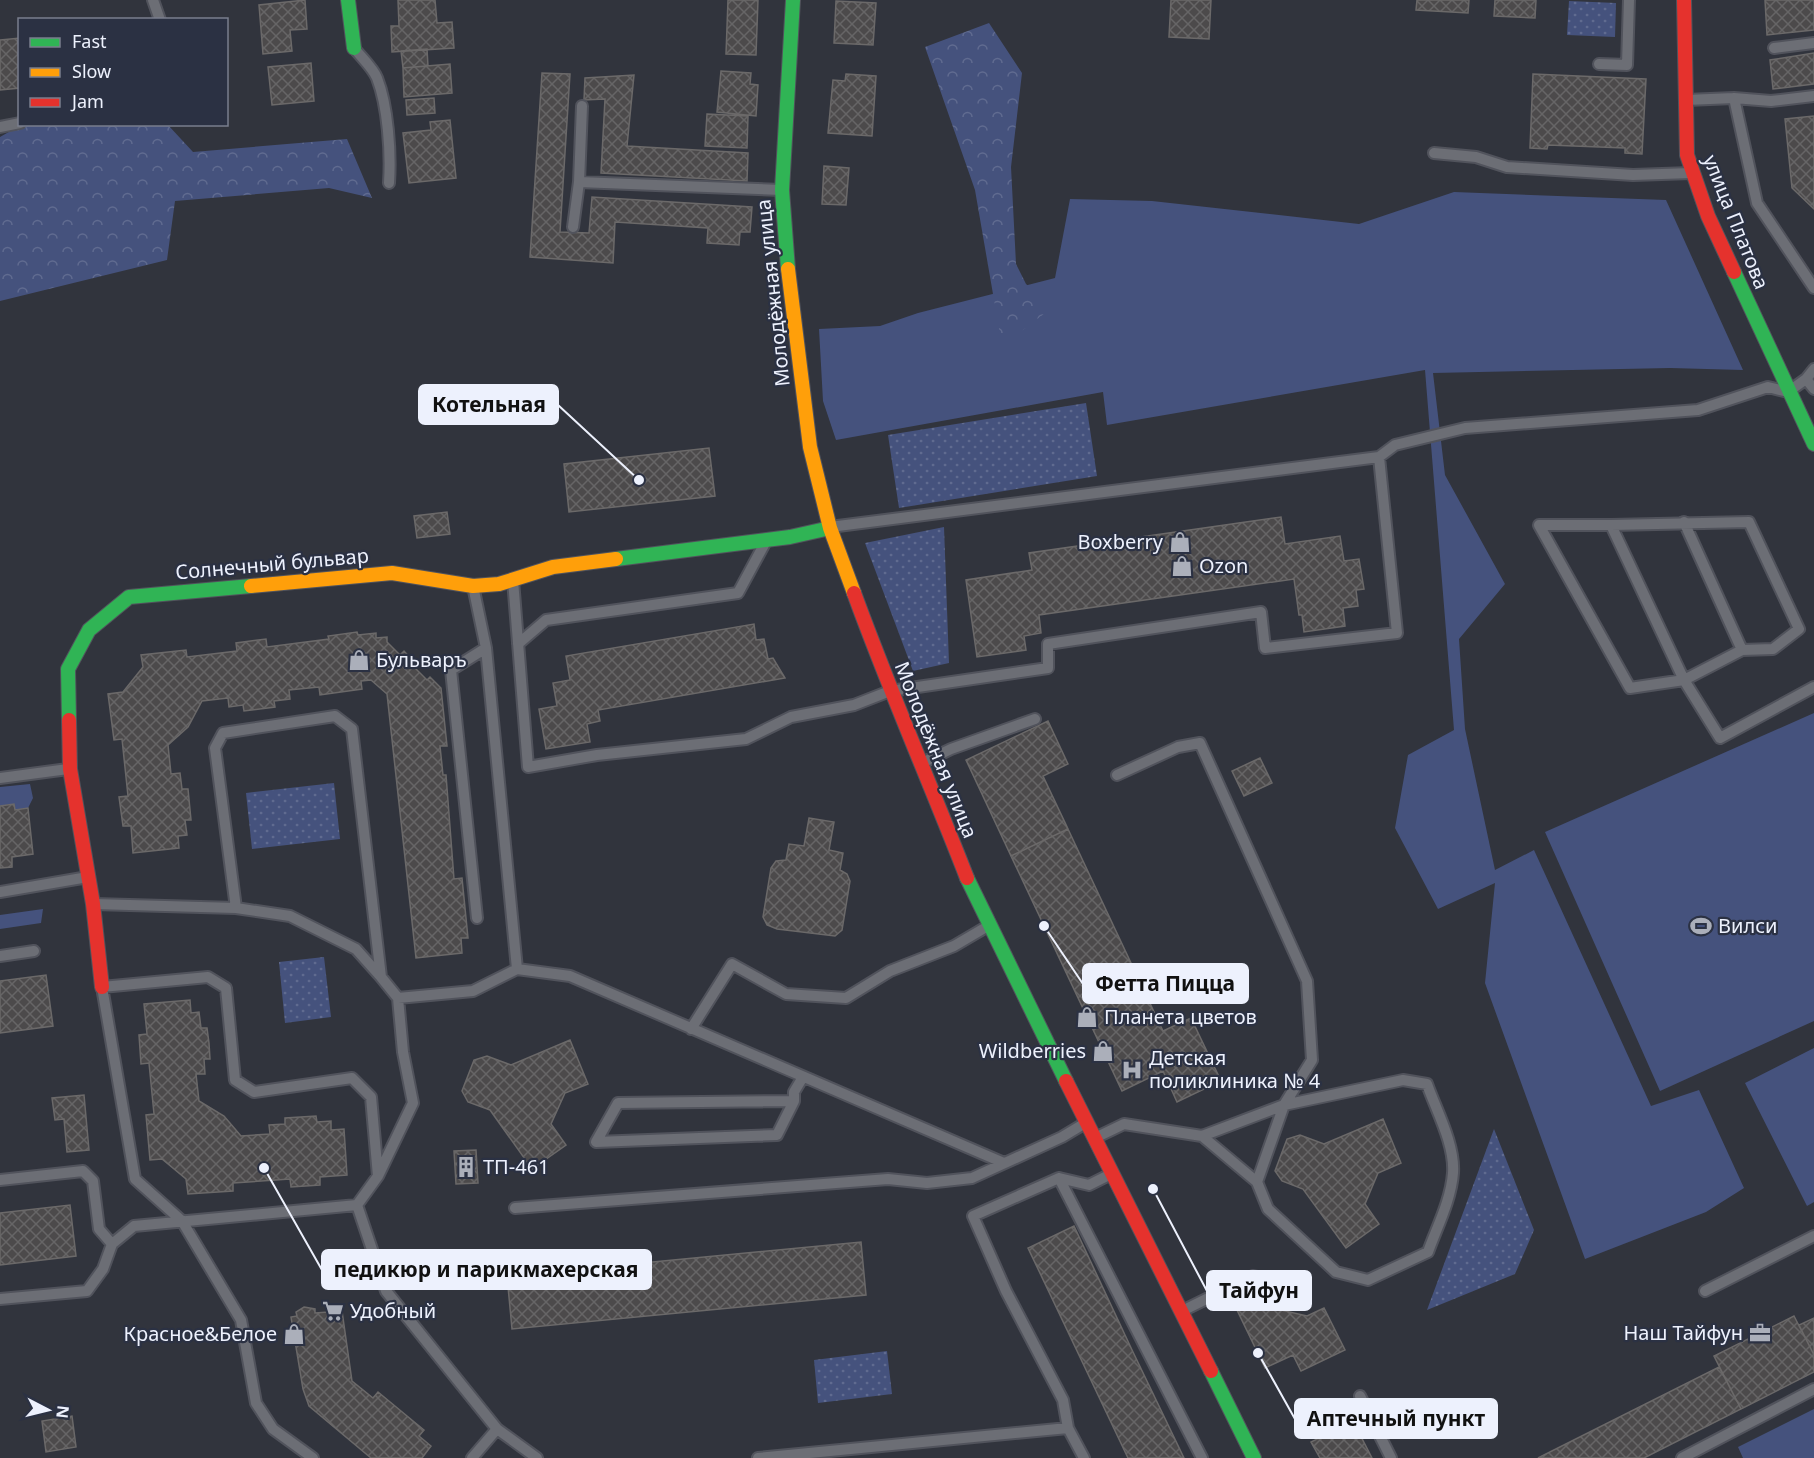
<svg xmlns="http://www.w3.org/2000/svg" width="1814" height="1458" viewBox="0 0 1814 1458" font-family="'Noto Sans',sans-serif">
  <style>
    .grass { fill: #45527d }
    .forest { fill: url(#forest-crowns) }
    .park { fill: url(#park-dots) }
    .building { fill: url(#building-cross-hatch); stroke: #6b6969; stroke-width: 1.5 }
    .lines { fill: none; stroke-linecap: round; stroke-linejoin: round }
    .lane-casing { stroke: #51535c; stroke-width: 14 }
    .fast-casing { stroke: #51535c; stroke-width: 16 }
    .slow-casing { stroke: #51535c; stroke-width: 16 }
    .jam-casing { stroke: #51535c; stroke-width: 16 }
    .lane { stroke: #6c6e75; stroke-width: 10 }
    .fast { stroke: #30b455; stroke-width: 14 }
    .slow { stroke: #ff9f0a; stroke-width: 14 }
    .jam { stroke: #e5322d; stroke-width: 14 }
    .labels { text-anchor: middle; stroke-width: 4.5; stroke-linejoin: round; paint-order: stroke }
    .street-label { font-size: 20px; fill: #edf1fd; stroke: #2b3143 }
    .poi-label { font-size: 20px; fill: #edf1fd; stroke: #2b3143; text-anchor: start }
    .leader { fill: none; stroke: #edf1fd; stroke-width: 2 }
    .callout-dot { fill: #edf1fd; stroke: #2b3143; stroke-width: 2 }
    .callout { fill: #edf1fd; stroke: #edf1fd; stroke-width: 2 }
    .callout-label { font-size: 21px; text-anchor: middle; font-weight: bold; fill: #111 }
  </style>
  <defs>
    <pattern id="forest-crowns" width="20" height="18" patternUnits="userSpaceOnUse" patternTransform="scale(1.5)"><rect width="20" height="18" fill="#45527d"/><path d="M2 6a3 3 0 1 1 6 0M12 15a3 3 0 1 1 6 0" fill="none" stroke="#606b90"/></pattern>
    <pattern id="park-dots" width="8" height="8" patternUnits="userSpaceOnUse" patternTransform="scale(1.5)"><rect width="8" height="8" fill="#45527d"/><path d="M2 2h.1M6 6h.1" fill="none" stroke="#606b90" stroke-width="1.8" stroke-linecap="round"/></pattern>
    <pattern id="building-cross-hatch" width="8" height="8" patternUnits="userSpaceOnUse" patternTransform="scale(1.5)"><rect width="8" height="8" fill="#4c4a4b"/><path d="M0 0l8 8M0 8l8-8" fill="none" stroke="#666566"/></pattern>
  </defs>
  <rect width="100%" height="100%" fill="#31343d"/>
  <path class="grass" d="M1454 192 1666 200 1743 370 1670 368 1433 373 1445 475 1505 584 1459 639 1465 729 1495 870 1534 850 1651 1106 1699 1090 1744 1188 1706 1212 1585 1259 1485 983 1495 883 1438 909 1395 828 1408 755 1454 730 1425 370 1107 425 1103 392 836 440 823 401 819 329 880 326 918 313 1055 278 1070 199 1152 201 1359 224Z
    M1814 713V1021L1660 1091 1545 832Z
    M30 784 33 798 28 808 15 810 14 804 0 806V787Z
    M43 909 41 923 0 929V915Z
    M1814 1048V1202L1807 1206 1745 1083Z
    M1814 1409V1458H1743L1738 1447Z"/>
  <path class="forest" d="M989 23 1022 73 1011 167 1016 264 1026 284 1053 307 1002 346 975 190 925 47Z
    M21 125H168L193 152 347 139 372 198 329 188 175 201 167 260 0 301V137Z"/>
  <path class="park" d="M1569 1 1616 3 1615 37 1567 35Z
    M1086 403 1097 476 899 508 888 435Z
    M944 527 949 663 913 671 865 543Z
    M334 783 340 839 252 849 246 793Z
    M324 957 331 1017 285 1023 279 962Z
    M1494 1129 1534 1230 1515 1274 1427 1310Z
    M887 1351 892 1394 818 1403 814 1360Z"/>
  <path class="building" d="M305 0 307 29 290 30 292 51 263 54 259 5Z
    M398 0H435L437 23 452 22 454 48 392 52 391 26H399Z
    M728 0H758L756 55 726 54Z
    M1171 0H1211L1209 39 1169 37Z
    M1417 0H1469L1468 13 1416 10Z
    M1495 0H1536L1535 18 1494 16Z
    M1765 0H1814V30L1767 35Z
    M836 1 876 3 873 45 834 43Z
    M20 38V88L0 90V40Z
    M427 49 428 66 403 68 401 51Z
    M1814 53V84L1773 89 1770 60Z
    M311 63 314 101 272 105 268 67Z
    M450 64 452 93 404 97 403 68Z
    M721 71 751 73 750 84 758 85 756 116 717 112Z
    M542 73 570 74 560 232 589 233 592 197 752 207 750 232H740L739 245 707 243 708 228 615 222 613 263 530 257Z
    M846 74 876 76 872 136 828 133 833 80 845 81Z
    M1533 74 1646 79 1642 154 1625 153V148L1548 145 1547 149 1530 148Z
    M634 75 627 146 748 153 747 181 601 173 605 99 584 100 585 78Z
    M434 98 435 113 407 115 406 100Z
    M707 114 748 116 747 148 705 146Z
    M1814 116V209L1792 188 1785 119Z
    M450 120 456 178 409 183 403 133 431 130 430 122Z
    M824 166 849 168 846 205 822 204Z
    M709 448 715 496 569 512 564 464Z
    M447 512 450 534 417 538 414 516Z
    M1281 517 1285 544 1340 536 1344 561 1359 559 1364 589 1356 590 1358 606 1343 608 1345 626 1304 632 1302 615H1299L1294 579 1039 615 1041 633 1024 636 1026 650 977 657 966 580 1032 570 1029 553Z
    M754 624 756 640 764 639 768 659 773 658 785 678 598 710 600 721 587 724 590 742 546 749 539 709 557 706 553 683 570 680 566 656Z
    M357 632 358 635 376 633V638L387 637V642L400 655 404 651 414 662 412 665 427 680 430 677 441 688 447 746H440L443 775H446L454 879 462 878 468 938H461L462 953 416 958 387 694 371 680 361 681 362 689 320 695 319 687 289 690 290 699 274 701 275 707 244 711 243 705 229 707 228 698 202 701 188 727 168 745 171 774 180 773 182 789H188L191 820H185L187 835 178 836 179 848 133 853 131 826H123L119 797 128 796 122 739 114 740 108 694 123 692 143 667 141 655 186 650 187 657 237 651 236 643 266 639 267 647 329 639 328 636Z
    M1048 721 1068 764 1043 776 1068 829 1011 856 966 760Z
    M1260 758 1272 783 1244 796 1232 771Z
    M14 804 15 810 28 808 33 854 12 857V867L0 868V806Z
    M809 818 834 822 829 850 843 853 840 870 847 874 850 881 842 930 835 936 777 929 767 925 763 917 771 868 776 861 786 860 789 844 804 846Z
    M1068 829 1163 1031 1191 1018 1221 1081 1177 1102 1163 1071 1122 1091 1011 856Z
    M46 975 53 1026 0 1033V981Z
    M190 1000 191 1013 199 1012 201 1028H207L209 1043 210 1059H204L205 1074H196L199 1101 224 1116 241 1136 270 1134 269 1125 285 1124V1118L316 1116 317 1122 331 1121V1130L344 1129 347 1175 320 1177V1185L291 1187 290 1179 233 1183V1191L188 1194 186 1179 162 1159 150 1160 146 1115 154 1114 149 1063 141 1064 139 1035 147 1034 144 1004Z
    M570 1040 588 1084 565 1093 551 1124 566 1145 532 1169 490 1110 468 1102 462 1091 474 1060 487 1056 511 1065Z
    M84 1095 89 1150 67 1152 64 1119 55 1120 52 1098Z
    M1383 1119 1401 1163 1378 1173 1365 1204 1379 1224 1346 1248 1303 1189 1282 1181 1275 1171 1287 1139 1300 1135 1324 1144Z
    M476 1150 478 1183 456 1184 454 1151Z
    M70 1205 76 1256 0 1265V1213Z
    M1074 1226 1133 1352 1184 1458H1128L1028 1248Z
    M861 1242 866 1295 512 1329 507 1276Z
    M1251 1303 1307 1316 1324 1308 1345 1350 1301 1371 1293 1355 1265 1368 1237 1310Z
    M304 1307 315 1309V1313L342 1311 352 1381 373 1398 378 1392 424 1430 419 1436 431 1446 422 1458H371L309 1406 303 1389 291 1317 297 1316 296 1312Z
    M1794 1316 1814 1355V1372L1741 1409 1714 1356Z
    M1814 1318V1355L1799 1325Z
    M1719 1367 1741 1409 1644 1458H1538Z
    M72 1416 76 1447 46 1452 42 1421Z
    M1353 1421 1372 1458H1320L1311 1442Z"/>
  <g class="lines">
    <defs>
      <path id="lane" d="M153 0 160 20
        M354 48C361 57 373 68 377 78 388 106 391 153 389 183
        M1774 48 1814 43
        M1599 64 1627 65 1629 0
        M1734 98 1757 203 1814 288
        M1686 100 1734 98 1771 101 1814 96
        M582 106 579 182 782 190
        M0 127 20 123
        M1434 153 1476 157 1507 167 1633 175 1691 173
        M573 227 579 182
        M1806 379 1814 369
        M1379 457 1395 445 1465 428 1698 410 1768 387 1788 392 1806 379 1814 389
        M1684 522 1742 650
        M1611 525H1539L1630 688 1684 680 1742 650 1773 649 1799 629 1749 522 1611 525 1684 680 1720 738 1814 687
        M513 580 528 767 597 755 746 739 791 717 854 705 890 691 1048 668V644L1261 612 1265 648 1397 633 1379 457 830 527
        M518 644 546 620 738 593 765 543
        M922 763 951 749 1035 719
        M0 778 68 769
        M0 892 88 877
        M236 908 215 748 223 733 335 716 352 729 381 977
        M477 918 451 670 486 648
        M0 956 34 951
        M517 969 570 976 1004 1163
        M398 998 473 991 517 969 486 648 473 586
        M691 1029 732 964 786 994 846 998 890 971 954 946 988 926
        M1403 1080 1427 1084C1436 1110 1455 1144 1453 1173 1451 1200 1437 1227 1428 1252L1368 1280 1336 1272 1268 1209 1257 1182 1284 1105Z
        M794 1101 618 1103 596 1142 777 1135 794 1101V1092L803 1077
        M1202 1136 1257 1182
        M1097 1137 1124 1124 1202 1136 1284 1105 1312 1060 1307 981 1200 743 1178 747 1117 775
        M1059 1178 1202 1458
        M0 1180 83 1171 93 1181 99 1229 112 1244
        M357 1205 386 1291 497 1429 537 1458
        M515 1208 888 1179 927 1183 972 1178 1062 1137 1087 1122
        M1705 1291 1814 1236
        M0 1299 87 1291 103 1269 112 1244 134 1226 357 1205 378 1176 413 1103 403 1052 398 998 381 977 356 949 290 916 236 908 94 904
        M1182 1311 1253 1276 1305 1287
        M1360 1396 1391 1458
        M313 1458 273 1429 256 1403 241 1320 182 1221 135 1179 102 987 208 977 226 988 235 1080 254 1092 352 1078 371 1097 378 1176
        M472 1458 497 1429
        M758 1458 1068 1428
        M1084 1458 1068 1428 1063 1400 1006 1291 973 1216 1059 1178 1089 1185 1111 1174
        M1682 1458 1814 1389"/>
      <path id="fast" d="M348 0 354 48
        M788 269 782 190 793 0
        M1734 272 1814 444
        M616 559 790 537 830 528
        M69 720 68 669 89 630 129 597 251 586
        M967 878 1066 1081
        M1211 1371 1254 1458"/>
      <path id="slow" d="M788 269 810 447 830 528 854 593
        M251 586 392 573 473 586 499 584 553 567 616 559"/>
      <path id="jam" d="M1684 0 1687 155 1708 216 1734 272
        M854 593C889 689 930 783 967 878
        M69 720 70 769 93 904 102 987
        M1066 1081 1211 1371"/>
    </defs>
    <use href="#lane" class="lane-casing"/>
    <use href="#fast" class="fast-casing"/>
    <use href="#slow" class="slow-casing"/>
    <use href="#jam" class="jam-casing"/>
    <use href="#lane" class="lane"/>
    <use href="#fast" class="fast"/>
    <use href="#slow" class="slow"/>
    <use href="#jam" class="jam"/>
  </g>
  <defs>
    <symbol id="shop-bare" viewBox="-9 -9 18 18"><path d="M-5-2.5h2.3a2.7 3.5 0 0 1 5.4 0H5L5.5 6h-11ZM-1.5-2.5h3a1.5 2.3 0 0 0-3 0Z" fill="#abafba" stroke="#2b3143" stroke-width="2.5" paint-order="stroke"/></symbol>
    <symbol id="stadium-bare" viewBox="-9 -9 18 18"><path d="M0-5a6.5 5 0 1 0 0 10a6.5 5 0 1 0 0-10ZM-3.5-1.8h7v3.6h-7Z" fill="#abafba" stroke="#2b3143" stroke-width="2.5" paint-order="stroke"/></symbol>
    <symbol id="hospital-bare" viewBox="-9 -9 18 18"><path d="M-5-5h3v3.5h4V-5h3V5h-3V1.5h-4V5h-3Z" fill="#abafba" stroke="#2b3143" stroke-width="2.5" paint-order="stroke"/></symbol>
    <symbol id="building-bare" viewBox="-9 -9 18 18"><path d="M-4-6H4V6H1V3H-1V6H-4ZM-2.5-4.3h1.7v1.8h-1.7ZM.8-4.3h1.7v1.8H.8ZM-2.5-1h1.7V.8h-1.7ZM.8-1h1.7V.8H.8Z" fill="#abafba" stroke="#2b3143" stroke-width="2.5" paint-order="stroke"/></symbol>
    <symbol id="supermarket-bare" viewBox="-9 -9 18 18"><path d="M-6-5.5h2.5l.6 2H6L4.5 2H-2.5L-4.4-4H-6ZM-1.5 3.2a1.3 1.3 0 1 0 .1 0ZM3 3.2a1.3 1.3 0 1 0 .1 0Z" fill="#abafba" stroke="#2b3143" stroke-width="2.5" paint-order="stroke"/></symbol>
    <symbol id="office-bare" viewBox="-9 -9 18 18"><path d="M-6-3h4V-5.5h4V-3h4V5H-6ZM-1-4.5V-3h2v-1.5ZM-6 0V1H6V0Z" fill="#abafba" stroke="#2b3143" stroke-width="2.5" paint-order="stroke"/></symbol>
  </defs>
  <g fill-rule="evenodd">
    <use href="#shop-bare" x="1165" y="527" width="30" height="30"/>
    <use href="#shop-bare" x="1167" y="551" width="30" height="30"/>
    <use href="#shop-bare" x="344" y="645" width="30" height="30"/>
    <use href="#stadium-bare" x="1686" y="911" width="30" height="30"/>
    <use href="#shop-bare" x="1072" y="1002" width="30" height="30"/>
    <use href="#shop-bare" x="1088" y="1036" width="30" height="30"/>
    <use href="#hospital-bare" x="1117" y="1055" width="30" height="30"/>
    <use href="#building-bare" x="451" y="1152" width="30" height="30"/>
    <use href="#supermarket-bare" x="318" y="1296" width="30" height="30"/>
    <use href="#office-bare" x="1745" y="1318" width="30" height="30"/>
    <use href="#shop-bare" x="279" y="1319" width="30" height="30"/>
  </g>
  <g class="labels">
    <g class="street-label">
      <text transform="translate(1736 222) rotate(68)" y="7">улица Платова</text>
      <text transform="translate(773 293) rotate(-96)" y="7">Молодёжная улица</text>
      <text transform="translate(272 564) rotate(-5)" y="7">Солнечный бульвар</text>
      <text transform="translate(936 750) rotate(68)" y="7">Молодёжная улица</text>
    </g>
    <g class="poi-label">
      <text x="1163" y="549" text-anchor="end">Boxberry</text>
      <text x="1199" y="573">Ozon</text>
      <text x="376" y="667">Бульваръ</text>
      <text x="1718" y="933">Вилси</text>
      <text x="1104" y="1024">Планета цветов</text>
      <text x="1086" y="1058" text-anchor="end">Wildberries</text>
      <text x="1149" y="1065">Детская<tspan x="1149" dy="23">поликлиника № 4</tspan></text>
      <text x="483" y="1174">ТП-461</text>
      <text x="350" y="1318">Удобный</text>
      <text x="1743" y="1340" text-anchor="end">Наш Тайфун</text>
      <text x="277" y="1341" text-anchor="end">Красное&amp;Белое</text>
    </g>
  </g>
  <path class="leader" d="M639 480L558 405M1044 926L1083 984M264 1168L322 1270M1153 1189L1207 1291M1258 1353L1295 1419"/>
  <g class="callout-dot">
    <circle cx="639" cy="480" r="6"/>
    <circle cx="1044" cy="926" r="6"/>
    <circle cx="264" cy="1168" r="6"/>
    <circle cx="1153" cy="1189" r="6"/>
    <circle cx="1258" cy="1353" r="6"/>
  </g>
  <g class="callout">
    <rect x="419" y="385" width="139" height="39" rx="6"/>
    <rect x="1083" y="964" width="165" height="39" rx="6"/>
    <rect x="322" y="1250" width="329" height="39" rx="6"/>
    <rect x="1207" y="1271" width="104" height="39" rx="6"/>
    <rect x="1295" y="1399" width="202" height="39" rx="6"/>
  </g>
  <g class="callout-label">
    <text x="489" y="412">Котельная</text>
    <text x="1165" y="991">Фетта Пицца</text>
    <text x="486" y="1277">педикюр и парикмахерская</text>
    <text x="1259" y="1298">Тайфун</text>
    <text x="1396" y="1426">Аптечный пункт</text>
  </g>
  <rect x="18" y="18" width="210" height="108" fill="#2b3143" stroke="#797e8d" stroke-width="1.5"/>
  <rect x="30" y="38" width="30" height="9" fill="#30b455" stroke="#797e8d" stroke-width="1.5"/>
  <text x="72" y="48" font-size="18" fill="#edf1fd">Fast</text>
  <rect x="30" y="68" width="30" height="9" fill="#ff9f0a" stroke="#797e8d" stroke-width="1.5"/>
  <text x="72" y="78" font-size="18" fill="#edf1fd">Slow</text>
  <rect x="30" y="98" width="30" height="9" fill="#e5322d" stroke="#797e8d" stroke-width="1.5"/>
  <text x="72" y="108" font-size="18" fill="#edf1fd">Jam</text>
  <g transform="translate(48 1410) rotate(97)" stroke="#2b3143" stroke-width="4.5" paint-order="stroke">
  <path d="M0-4.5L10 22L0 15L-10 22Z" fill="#edf1fd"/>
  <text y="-9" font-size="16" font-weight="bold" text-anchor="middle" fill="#edf1fd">N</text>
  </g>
</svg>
